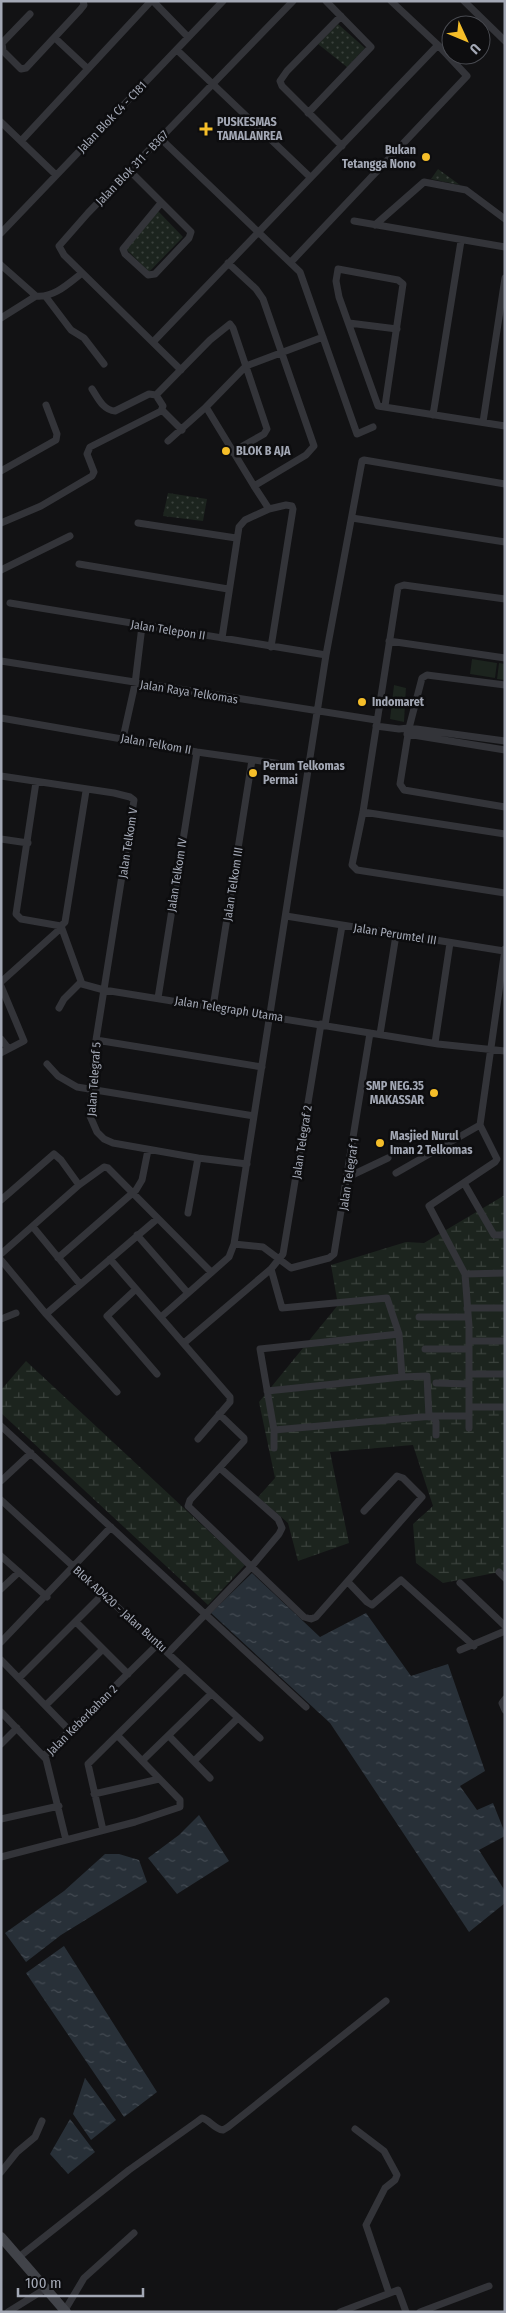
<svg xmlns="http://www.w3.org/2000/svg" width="506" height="2313" viewBox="0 0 506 2313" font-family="'Fira Sans Condensed',sans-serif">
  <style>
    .grass { fill: url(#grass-dots) }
    .wetland { fill: url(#wetland-marsh) }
    .garden { fill: #1c241e }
    .water { fill: url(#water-ripples) }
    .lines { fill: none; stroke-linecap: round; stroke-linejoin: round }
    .street { stroke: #333439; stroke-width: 7 }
    .secondary { stroke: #414349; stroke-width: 10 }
    .poi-dot { fill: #f5be29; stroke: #0d0d0f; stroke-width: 2 }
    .labels { text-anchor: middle; stroke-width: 5; stroke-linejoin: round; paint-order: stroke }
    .street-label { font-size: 12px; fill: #a3a8b5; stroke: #0d0d0f }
    .poi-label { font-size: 12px; font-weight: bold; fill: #a3a8b5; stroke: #0d0d0f; text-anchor: start }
  </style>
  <defs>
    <pattern id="grass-dots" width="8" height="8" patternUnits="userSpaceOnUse" patternTransform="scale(1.25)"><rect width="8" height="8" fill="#1c241e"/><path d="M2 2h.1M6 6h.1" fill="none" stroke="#3a413c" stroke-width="1.8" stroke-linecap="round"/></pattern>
    <pattern id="wetland-marsh" width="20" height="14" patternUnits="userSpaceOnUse" patternTransform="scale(1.25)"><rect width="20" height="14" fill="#1c241e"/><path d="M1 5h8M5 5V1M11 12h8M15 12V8" fill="none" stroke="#3a413c"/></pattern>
    <pattern id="water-ripples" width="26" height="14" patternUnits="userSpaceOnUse" patternTransform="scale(1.25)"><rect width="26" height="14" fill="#283038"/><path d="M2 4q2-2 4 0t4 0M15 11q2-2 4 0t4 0" fill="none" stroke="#444b53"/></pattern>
  </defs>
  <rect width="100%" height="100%" fill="#121214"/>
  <path class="grass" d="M338 24 365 48 347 67 318 44Z
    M438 169 460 185 431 179Z
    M158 211 183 237 149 272 125 248Z
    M168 493 207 499 203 521 163 516Z"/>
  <path class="wetland" d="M505 1195V1571L443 1583 416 1563 413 1524 433 1506 413 1445 330 1452 349 1543 298 1561 288 1523 258 1497 275 1478 259 1402 338 1305 331 1265 406 1242 424 1243Z
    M26 1361 245 1565 208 1605 1 1413V1390Z"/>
  <path class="garden" d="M472 659 497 663 495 678 470 674Z
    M499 663 505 664V680L497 679Z
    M394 685 406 688 404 722 390 719Z"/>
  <path class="water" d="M252 1573 320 1637 366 1613 411 1676 448 1664 485 1771 460 1786 477 1810 493 1803 505 1833V1836L479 1850 505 1891V1903L469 1932 330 1723 211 1613Z
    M199 1815 229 1861 177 1894 148 1858 179 1835Z
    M105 1854H119L139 1860 147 1882 61 1935 26 1962 5 1933 64 1891Z
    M64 1946 157 2092 124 2117 26 1973Z
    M85 2078 116 2120 91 2140 73 2114Z
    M70 2119 95 2152 68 2174 50 2154Z"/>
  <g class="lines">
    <path class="street" d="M153 1 188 37
      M464 1 505 41
      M30 14 2 43 3 51 21 69 26 68 80 10 84 5 83 1
      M341 16 287 71 280 81 282 86 342 146
      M55 38 87 68
      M177 50 310 177
      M308 113 371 47 326 1
      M1 122 56 175
      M161 139 300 272 357 434 373 427
      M21 141 151 1
      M130 171 191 232 189 238 155 274 148 275 125 254 123 249 161 203
      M354 221 505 247
      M375 225 424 182 466 190 505 219
      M1 233 223 1
      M291 262 467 76 438 45 391 1
      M1 265 36 296
      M36 296C54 298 69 283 82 273
      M46 297 71 330 84 338 104 364
      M1 318 36 296
      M349 323 397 329
      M154 341 438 45
      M181 370 64 255 59 246 88 213 293 1
      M92 389C98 398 103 410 115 411L149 394 156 395 210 340 230 324 233 328 267 429 264 434 232 452
      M385 406 403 284 398 280 338 269 336 281 339 297 378 406 505 426
      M162 410 182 430
      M433 415 461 241
      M483 422 505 278
      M168 441 206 407
      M1 471 56 440 57 434 46 405
      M254 486 206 407 246 366 323 337
      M269 509 286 505 292 506 293 509 271 647
      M352 518 505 542
      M1 523 41 506 92 476 94 472 87 454 90 447 161 411 163 406 156 395
      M138 523 236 538
      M79 564 228 589
      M1 570 70 536
      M505 599 404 585 398 587 363 812 352 865 357 870 505 893
      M10 603 326 655
      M222 638 239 527 245 520 269 509 254 486 306 455 314 446 263 299 256 289 228 263
      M389 641 505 658
      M1 661 376 720
      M505 685 427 675 422 678 409 728 400 784 404 790 505 807
      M1 718 197 752 310 768
      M376 726 399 729 409 728 505 741
      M407 734 505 750
      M123 738 135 684 142 626
      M1 776 114 793 130 797 134 800 96 1040 90 1116 97 1132 104 1139 113 1143 198 1158 247 1164
      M36 782 16 914 21 919 61 926 82 984 104 990 438 1044 505 1051
      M363 812 505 834
      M1 839 28 843
      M286 916 504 951
      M61 926 65 922 86 791
      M1 982 61 928
      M1 986 24 1041 1 1053
      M158 998 197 752
      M213 1007 252 760
      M59 1008 64 999 80 983
      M325 1025 342 926
      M380 1034 396 935
      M1 1039 8 1048
      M96 1040 262 1067
      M435 1043 450 943
      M47 1064 58 1076 77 1087 254 1116
      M396 1173 480 1125
      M348 1177 388 1158
      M464 1183 494 1235H505
      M1 1200 54 1154 61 1160 79 1185
      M188 1213 198 1158
      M33 1227 80 1284
      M137 1235 187 1292
      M234 1244 263 1247 291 1268 329 1258 334 1254 370 1033
      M1 1254 79 1185 104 1167 108 1168 211 1272
      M58 1258 136 1190 142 1180 148 1150
      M110 1259 230 1397V1402L198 1439
      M1 1260 46 1314 117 1392
      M271 1269 282 1308 387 1298 399 1334
      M465 1274 505 1273
      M136 1289 107 1316 157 1374
      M467 1308H505
      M46 1314 157 1219
      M161 1317 229 1257 234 1244 326 655 362 461 364 460 505 484
      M419 1317H468
      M1 1319 16 1313
      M469 1341H505
      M184 1343 271 1269 283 1254 321 1024
      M425 1349H469
      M469 1374H505
      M402 1377 427 1376 429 1417
      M436 1383 469 1384
      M267 1391 402 1377 399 1334 260 1349 274 1430 433 1416 436 1422V1435
      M469 1407H505
      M219 1414 244 1438V1441L190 1500 188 1506 304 1617 311 1619 316 1617 422 1497 403 1478 397 1476 364 1511
      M433 1416H469
      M1 1426 306 1707
      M469 1428V1326L465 1274 429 1206 495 1162 497 1159 480 1125 505 949
      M274 1430V1448
      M1 1481 31 1453
      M1 1500 260 1738
      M1 1556 47 1597
      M499 1572 505 1578
      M348 1582 367 1602 372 1605 401 1580 474 1646
      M460 1583 505 1626
      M1 1589 19 1572
      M76 1622 128 1674
      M1 1642 111 1527
      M460 1650 505 1631
      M168 1653 252 1566 279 1534 282 1528 278 1519 221 1469
      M1 1660 70 1731
      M19 1678 103 1594
      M505 1699 502 1703 505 1710
      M46 1705 103 1649
      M1 1712 46 1759 66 1840
      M169 1736 210 1778
      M1 1744 17 1728
      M44 1756 158 1644
      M143 1760 211 1694
      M194 1761 238 1718
      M94 1794 159 1779
      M1 1819 59 1806
      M103 1830 88 1764 184 1669
      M1 1857 135 1822 180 1807V1800L118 1736
      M355 2129 384 2151 397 2175 395 2180 385 2188 366 2225 389 2293
      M1 2172 17 2152 35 2137 42 2121
      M19 2257 129 2170 198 2121 202 2118C210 2120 214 2129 223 2130L228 2127 386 2001
      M65 2310 84 2278 134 2233
      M8 2312 45 2289
      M340 2312 398 2290 406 2312
      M420 2312 489 2286"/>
    <path class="secondary" d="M1 2237 66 2312"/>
  </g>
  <g class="poi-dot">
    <path d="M203.5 121.5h5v5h5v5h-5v5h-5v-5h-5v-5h5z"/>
    <circle cx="426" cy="157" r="5"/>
    <circle cx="226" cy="451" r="5"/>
    <circle cx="362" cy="702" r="5"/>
    <circle cx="253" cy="773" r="5"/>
    <circle cx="434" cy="1093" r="5"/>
    <circle cx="380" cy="1143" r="5"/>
  </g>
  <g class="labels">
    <g class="street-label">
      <text transform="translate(112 117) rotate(-46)" y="4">Jalan Blok C4 - C181</text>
      <text transform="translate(132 168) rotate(-46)" y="4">Jalan Blok 311 - B367</text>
      <text transform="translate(168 630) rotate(9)" y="4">Jalan Telepon II</text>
      <text transform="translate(189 692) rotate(9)" y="4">Jalan Raya Telkomas</text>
      <text transform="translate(156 744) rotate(10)" y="4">Jalan Telkom II</text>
      <text transform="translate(128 843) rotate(-81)" y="4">Jalan Telkom V</text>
      <text transform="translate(177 875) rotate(-81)" y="4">Jalan Telkom IV</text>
      <text transform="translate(233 884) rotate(-81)" y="4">Jalan Telkom III</text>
      <text transform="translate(395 934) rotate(9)" y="4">Jalan Perumtel III</text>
      <text transform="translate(229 1009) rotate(9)" y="4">Jalan Telegraph Utama</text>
      <text transform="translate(94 1079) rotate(-86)" y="4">Jalan Telegraf 5</text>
      <text transform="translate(302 1142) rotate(-81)" y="4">Jalan Telegraf 2</text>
      <text transform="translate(349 1174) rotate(-81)" y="4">Jalan Telegraf 1</text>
      <text transform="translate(120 1609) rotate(42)" y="4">Blok AD420 - Jalan Buntu</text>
      <text transform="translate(82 1720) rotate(-45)" y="4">Jalan Keberkahan 2</text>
    </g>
    <g class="poi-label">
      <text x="217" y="126">PUSKESMAS<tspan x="217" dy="14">TAMALANREA</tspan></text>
      <text x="416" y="154" text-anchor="end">Bukan<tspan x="416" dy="14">Tetangga Nono</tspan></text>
      <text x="236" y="455">BLOK B AJA</text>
      <text x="372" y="706">Indomaret</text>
      <text x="263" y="770">Perum Telkomas<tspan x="263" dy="14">Permai</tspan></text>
      <text x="424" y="1090" text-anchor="end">SMP NEG.35<tspan x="424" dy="14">MAKASSAR</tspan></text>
      <text x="390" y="1140">Masjied Nurul<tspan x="390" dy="14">Iman 2 Telkomas</tspan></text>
    </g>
  </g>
  <rect width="506" height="2313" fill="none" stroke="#a3a8b5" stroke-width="5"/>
  <g transform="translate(466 40) rotate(134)"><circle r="24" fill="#0d0d0f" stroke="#494b51"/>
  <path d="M0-4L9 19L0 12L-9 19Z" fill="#f5be29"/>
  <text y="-8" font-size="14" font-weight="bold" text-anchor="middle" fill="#a3a8b5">U</text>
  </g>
  <path d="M18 2288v8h125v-8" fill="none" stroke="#a3a8b5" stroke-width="2.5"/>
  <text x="25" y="2288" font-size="15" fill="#a3a8b5" stroke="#0d0d0f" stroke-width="4" paint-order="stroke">100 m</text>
</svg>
